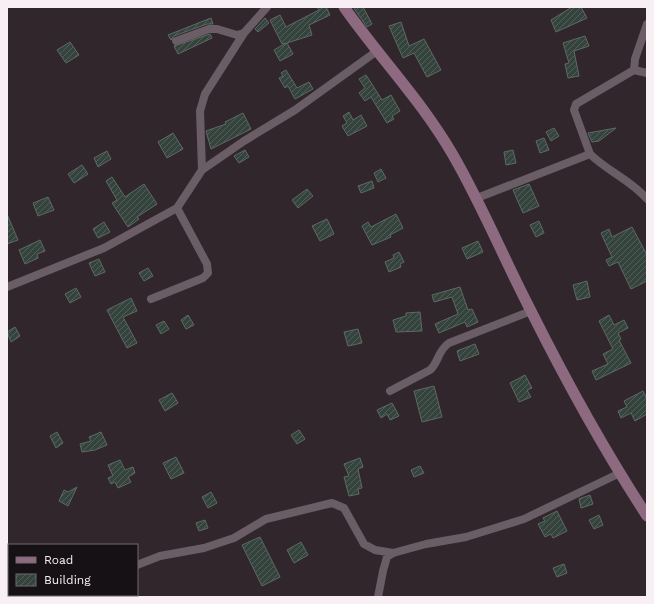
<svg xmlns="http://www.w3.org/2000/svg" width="654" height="604" viewBox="0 0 654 604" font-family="'Work Sans',sans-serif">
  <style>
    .building { fill: url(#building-hatch); stroke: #5c6b63 }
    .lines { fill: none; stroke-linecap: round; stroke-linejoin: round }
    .minor { stroke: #6b5d65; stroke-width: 8 }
    .secondary { stroke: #8e6a81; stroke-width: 11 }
  </style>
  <defs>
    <pattern id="building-hatch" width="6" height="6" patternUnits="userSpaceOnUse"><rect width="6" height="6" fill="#34433c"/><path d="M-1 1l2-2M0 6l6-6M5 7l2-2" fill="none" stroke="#525e59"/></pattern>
  </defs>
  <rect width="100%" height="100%" fill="#32262d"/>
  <path class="building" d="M317 7H326L330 15 309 25 312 35 287 43 293 54 280 61 274 50 286 43 282 44 270 20 280 15 286 27 319 10Z
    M353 7H363L372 24 367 27Z
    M572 7H581L587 18 556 32 551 20Z
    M211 18 213 24H207L174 36 171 40 168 35Z
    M265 18 269 23 258 32 255 29Z
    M401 22 409 46 424 39 441 70 427 77 414 53 403 58 389 26Z
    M210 34 212 38 178 54 174 46Z
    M585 36 589 46 574 51 579 76 568 78 565 64 569 63 563 43Z
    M70 42 79 55 66 63 57 50Z
    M286 70 297 88 309 82 313 89 295 99 288 86 285 88 279 78 283 76 281 73Z
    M366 75 382 100 391 95 400 111 392 116 394 119 387 123 371 97 365 101 359 93 365 88 359 79Z
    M349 112 353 120 361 115 367 126 348 136 342 126 347 123 343 116Z
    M243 113 251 129 211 149 206 131 226 124 225 122Z
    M554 128 559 136 551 141 546 132Z
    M616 128 599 141 592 142 588 133Z
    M173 133 183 149 167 158 158 142Z
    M544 138 549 150 540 153 536 141Z
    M245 150 249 157 239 163 234 156Z
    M513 150 516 163 506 165 504 152Z
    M107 151 111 159 98 167 94 158Z
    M82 165 88 174 74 183 68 174Z
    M381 169 386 178 378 182 374 173Z
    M112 177 125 197 144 184 157 204 137 217 139 219 128 227 112 203 117 200 106 181Z
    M372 181 374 188 361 193 358 186Z
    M529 184 539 206 523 213 513 190Z
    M307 189 313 196 298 208 292 200Z
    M48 197 54 210 38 216 33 203Z
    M7 214 18 240 7 244Z
    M396 214 403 228 390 235 391 237 372 245 362 226 368 222 371 227Z
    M327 219 334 234 320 241 312 226Z
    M539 221 544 233 536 237 530 225Z
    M104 222 110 232 98 238 93 229Z
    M632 227 647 255V281L631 289 618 262 609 266 606 260 612 257 601 233 609 229 612 237Z
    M40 240 45 251 37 254 38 258 25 264 19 250Z
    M478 241 483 252 467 259 462 248Z
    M399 252 404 262 400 264 401 267 389 272 385 262 394 258 393 255Z
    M99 259 105 272 95 276 89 263Z
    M148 268 153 276 144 281 139 273Z
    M587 281 590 297 577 300 573 285Z
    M460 287 468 310 472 309 478 322 467 327 465 322 439 333 435 324 458 314 452 297 434 302 432 295Z
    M76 288 81 297 70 303 65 294Z
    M131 298 137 311 123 317 137 343 127 348 107 310Z
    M420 312 422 331 396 332 393 320 406 316V313Z
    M188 315 194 325 186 329 181 320Z
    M609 315 614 325 624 320 628 328 618 333 621 339 619 340 631 363 596 380 592 371 608 364 603 354 613 349 599 321Z
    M164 321 169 329 161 334 156 325Z
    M15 327 20 336 11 342 7 332Z
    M358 329 362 343 348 346 344 332Z
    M475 344 479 354 460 361 457 351Z
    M525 375 532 388 527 390 531 397 519 402 510 383Z
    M434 386 442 417 422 422 414 391Z
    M643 391 647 399V414L635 421 631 413 621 418 618 411 627 407 624 401Z
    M172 393 178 403 165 411 159 400Z
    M392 403 399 416 390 420 387 414 381 418 377 410Z
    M299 430 305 439 297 444 291 435Z
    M57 432 63 443 56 448 50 436Z
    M101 432 107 445 95 450 82 452 80 444 91 441 89 437Z
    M176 457 184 473 171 479 163 463Z
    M360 458 363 467 358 469 362 488 358 489 359 494 349 496 344 477 349 476 344 464Z
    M120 460 125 470 133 467 135 473 128 477 131 482 118 488 115 482 111 484 108 478 113 476 108 465Z
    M420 466 424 473 414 477 411 470Z
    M77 487 68 506 59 501 64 490 68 492Z
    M211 492 217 503 208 508 202 497Z
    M590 495 593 504 581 508 579 499Z
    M557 511 567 531 553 538 551 534 545 537 538 524 545 521 543 518Z
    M599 515 603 525 594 529 589 520Z
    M205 520 208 528 199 531 196 523Z
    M260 537 280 577 262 586 242 545Z
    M301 542 308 555 294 563 287 550Z
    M564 564 567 573 557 577 553 568Z"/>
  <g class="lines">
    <path class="minor" d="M176 41 209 29H217L237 35 244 33 267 7
      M634 70 635 59 647 24
      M590 154 574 110 576 104 634 70 647 73
      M202 170 200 111 205 94 244 33
      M477 198 590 154C607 171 631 180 647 199
      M7 287 104 248 177 208 202 170 244 141 295 110 377 51
      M151 299 203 278 208 273 207 264 177 208
      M390 391 430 370C439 362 438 350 449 343L531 311
      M137 565 160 556 204 548 234 538 266 519 332 503 344 508 364 544 375 550 393 553
      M60 597 64 595
      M378 597 383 571 387 557 393 553 426 544 466 537 524 519 620 473"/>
    <path class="secondary" d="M344 7C379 57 422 101 453 155 482 205 504 259 531 311 566 381 604 450 647 516"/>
  </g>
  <rect width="654" height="604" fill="none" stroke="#f8eff4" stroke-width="16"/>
  <rect x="8" y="544" width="130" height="52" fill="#161114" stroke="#706a6e"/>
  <rect x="16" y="557" width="20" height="6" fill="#8e6a81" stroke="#706a6e"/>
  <text x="44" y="564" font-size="12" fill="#f8eff4">Road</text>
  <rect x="16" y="574" width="20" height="12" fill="url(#building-hatch)" stroke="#706a6e"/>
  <text x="44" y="584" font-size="12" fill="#f8eff4">Building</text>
</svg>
